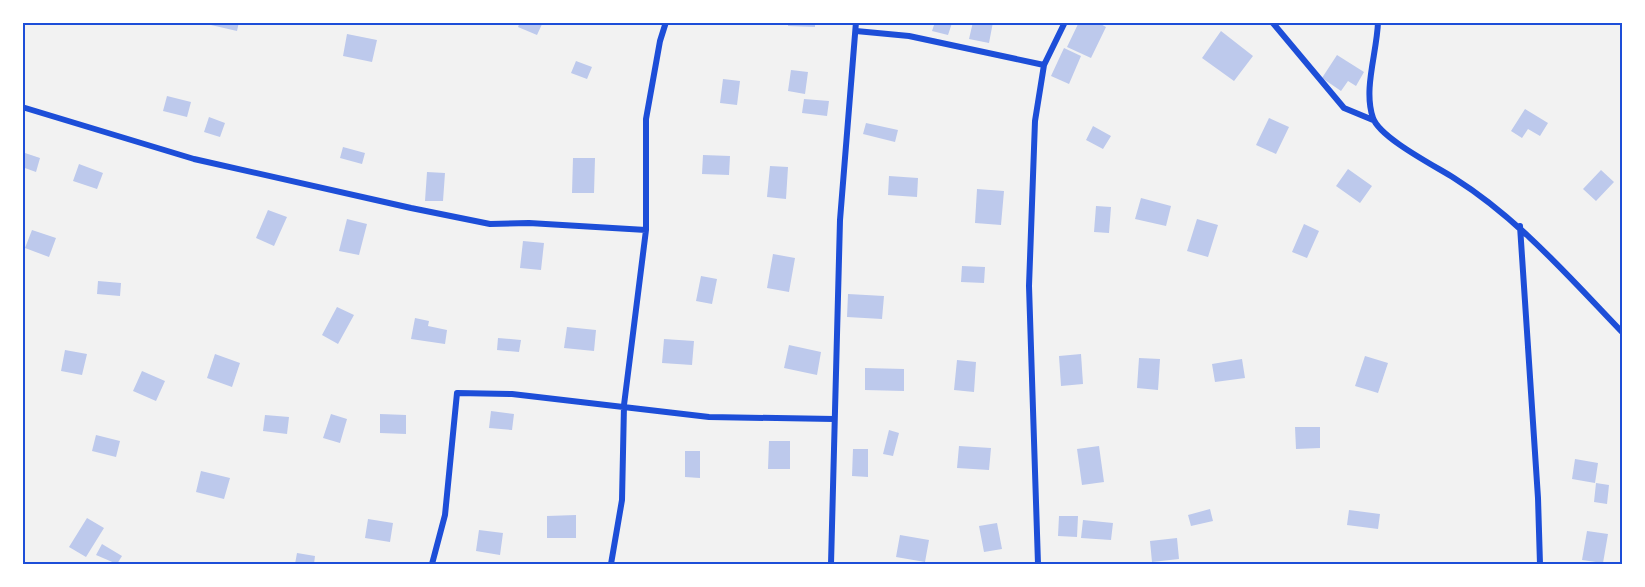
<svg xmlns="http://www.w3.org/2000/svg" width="1645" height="587" viewBox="0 0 1645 587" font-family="'PT Sans Narrow',sans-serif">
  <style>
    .building { fill: #bdc9ec }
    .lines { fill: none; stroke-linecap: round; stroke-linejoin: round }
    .minor { stroke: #1d4ed8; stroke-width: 6 }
    .neatline { fill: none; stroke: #1d4ed8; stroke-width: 2 }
  </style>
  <rect width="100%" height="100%" fill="#f2f2f2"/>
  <path class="building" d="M212 22H239L237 31 211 25Z
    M520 22H543L537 35 518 27Z
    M788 22H815V27L788 26Z
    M935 22 952 23 948 35 932 31Z
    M973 22H993L989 43 969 39Z
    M1079 22H1097L1106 27 1091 58 1067 47Z
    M1221 31 1253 56 1234 81 1202 58Z
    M347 34 377 40 372 62 343 56Z
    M1064 48 1081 56 1069 84 1051 76Z
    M1337 55 1364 72 1356 86 1348 81 1341 91 1322 78Z
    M576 61 592 67 587 79 571 73Z
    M791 70 808 72 805 94 788 91Z
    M723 79 740 81 737 105 720 103Z
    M167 96 191 102 187 117 163 111Z
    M804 99 829 101 827 116 802 113Z
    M1525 109 1548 123 1540 136 1528 129 1522 138 1511 131Z
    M209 117 225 123 220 137 204 132Z
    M1269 118 1289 127 1276 154 1256 145Z
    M866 123 898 130 895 142 863 134Z
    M1093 126 1111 136 1103 149 1086 140Z
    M343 147 365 153 362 164 340 158Z
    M22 152 40 158 36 172 22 167Z
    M703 155 730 156 729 175 702 174Z
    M573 158H595L594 193H572Z
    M79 164 103 173 97 189 73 181Z
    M770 166 788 167 786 199 767 197Z
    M1348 169 1372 186 1360 203 1336 186Z
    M1601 170 1614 182 1596 201 1583 189Z
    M427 172 445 173 443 201H425Z
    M889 176 918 178 917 197 888 195Z
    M977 189 1004 191 1001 225 975 223Z
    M1141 198 1171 206 1166 226 1135 219Z
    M1096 206 1111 207 1109 233 1094 232Z
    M268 210 287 217 274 246 256 238Z
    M347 219 367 224 359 255 339 251Z
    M1197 219 1218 225 1208 257 1187 251Z
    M1304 224 1319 231 1307 258 1292 252Z
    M32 230 56 238 49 257 25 248Z
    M523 241 544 243 541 270 520 268Z
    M773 254 795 258 789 292 767 288Z
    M962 266 985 267 984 283 961 282Z
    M701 276 717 279 712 304 696 301Z
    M98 281 121 283 120 296 97 294Z
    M848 294 884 296 882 319 847 317Z
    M337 307 354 315 338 344 322 335Z
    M415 318 429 321 428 326 447 330 445 344 411 339Z
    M567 327 596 330 594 351 564 348Z
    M498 338 521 340 519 352 497 350Z
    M664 339 694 341 692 365 662 363Z
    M789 345 821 352 817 375 784 368Z
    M65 350 87 354 82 375 61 371Z
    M215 354 240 363 232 387 207 378Z
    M1081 354 1083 384 1061 386 1059 356Z
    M1365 356 1388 363 1378 393 1355 386Z
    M1139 358 1160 359 1158 390 1137 388Z
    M1242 359 1245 378 1215 382 1212 364Z
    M957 360 976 362 974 392 954 390Z
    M865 368 904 369V391L865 390Z
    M142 371 165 381 156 401 133 391Z
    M491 411 514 414 512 430 489 428Z
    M331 414 347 419 340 443 323 438Z
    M380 414 406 415V434L380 433Z
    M265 415 289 417 287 434 263 431Z
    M1295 427H1320V448L1296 449Z
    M889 430 899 433 893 456 883 454Z
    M96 435 120 441 116 457 92 451Z
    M769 441H790V469H768Z
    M959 446 991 448 989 470 957 468Z
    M1099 446 1104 482 1082 485 1077 449Z
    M853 449H868V477L852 476Z
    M685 451H700V478L685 477Z
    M1575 459 1598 463 1595 483 1572 479Z
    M201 471 230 478 224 499 196 492Z
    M1596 483 1609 485 1607 504 1594 502Z
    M1210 509 1213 521 1191 526 1188 515Z
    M1349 510 1380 514 1378 529 1347 525Z
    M576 515V538H547V516Z
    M1059 516H1078L1077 537 1058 536Z
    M87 518 104 528 86 557 69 547Z
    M368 519 393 523 390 542 365 538Z
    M1083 520 1113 523 1111 540 1081 538Z
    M997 523 1002 549 984 552 979 526Z
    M479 530 503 533 500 555 476 551Z
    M1587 531 1608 534 1603 563 1582 560Z
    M900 535 929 540 925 562 896 557Z
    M1177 538 1179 559 1152 562 1150 541Z
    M102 544 122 556 117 564 96 555Z
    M297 553 315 556 314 564H295Z"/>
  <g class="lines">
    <path class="minor" d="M1272 22 1344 108 1373 120
      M1378 22C1377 53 1363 89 1373 118 1380 138 1435 166 1454 178 1519 219 1569 277 1622 332
      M856 31 909 36 1044 65
      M22 107 194 159 411 208 490 224 529 223 646 230
      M1520 226 1538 498 1540 564
      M432 564 445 515 457 393 512 394 709 417 834 419
      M611 564 622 500 624 405 646 230V119L660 41 666 22
      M831 564 840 220 856 22
      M1038 564 1029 286 1035 121 1044 65 1065 22"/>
  </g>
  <rect width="1645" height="587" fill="none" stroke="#ffffff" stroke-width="48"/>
  <rect x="24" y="24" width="1597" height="539" class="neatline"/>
</svg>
